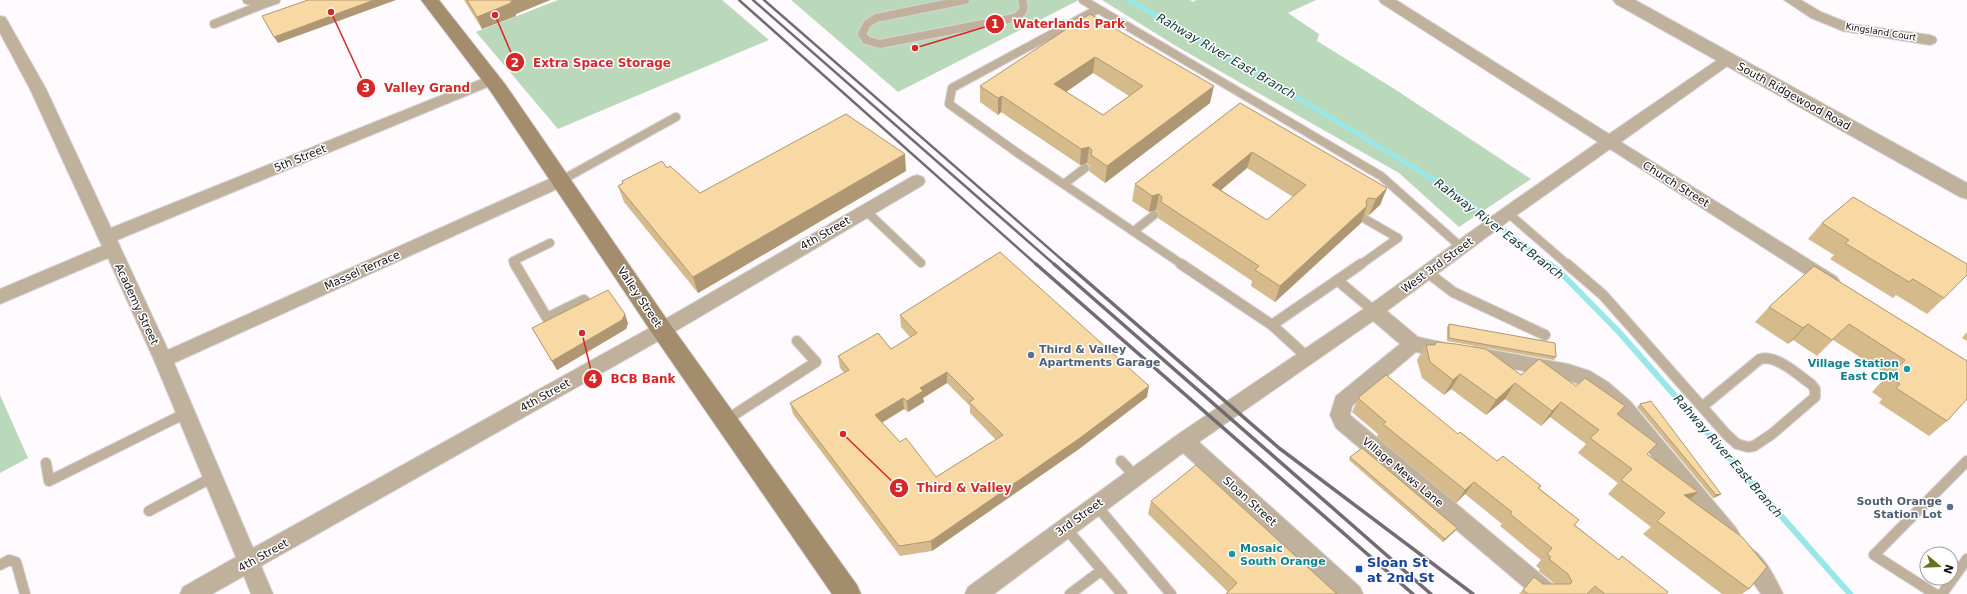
<svg xmlns="http://www.w3.org/2000/svg" width="1967" height="594" viewBox="0 0 1967 594" font-family="'DejaVu Sans',sans-serif">
  <style>
    .green { fill: #bad8ba }
    .lines { fill: none; stroke-linecap: round; stroke-linejoin: round }
    .stream-far1 { stroke: #9ae7e9; stroke-width: 5 }
    .stream { stroke: #9ae7e9; stroke-width: 6 }
    .service-far1-casing { stroke: #d8d4d9; stroke-width: 10 }
    .service-casing { stroke: #d8d4d9; stroke-width: 12 }
    .minor-casing { stroke: #d8d4d9; stroke-width: 2 }
    .tertiary-casing { stroke: #d8d4d9; stroke-width: 2 }
    .secondary-casing { stroke: #d8d4d9; stroke-width: 2 }
    .service-far1 { stroke: #c0b19c; stroke-width: 8 }
    .service { stroke: #c0b19c; stroke-width: 10 }
    .minor { fill: #c0b19c; fill-rule: evenodd }
    .tertiary { fill: #c0b19c; fill-rule: evenodd }
    .secondary { fill: #a38d6d; fill-rule: evenodd }
    .rail-far1 { stroke: #716c72; stroke-width: 2.5 }
    .rail { stroke: #716c72; stroke-width: 3.5 }
    .wall { fill: #d5ba8c; fill-rule: evenodd }
    .shaded-wall { fill: #ae9772 }
    .building { fill: #f8d8a3; stroke: #ae9772; fill-rule: evenodd }
    .service-dot { fill: #5c6f8a; stroke: #fff; stroke-width: 1.5 }
    .culture-dot { fill: #0f9aa8; stroke: #fff; stroke-width: 1.5 }
    .transit-dot { fill: #1a4fb4; stroke: #fff; stroke-width: 1.5 }
    .labels { text-anchor: middle; stroke-width: 3; stroke-linejoin: round; paint-order: stroke }
    .far-street-label { font-size: 9px; fill: #130d14; stroke: #fff }
    .street-label { font-size: 11px; fill: #130d14; stroke: #fff }
    .service-label { font-size: 11px; font-weight: bold; fill: #4e5e75; stroke: #fff; text-anchor: start }
    .culture-label { font-size: 11px; font-weight: bold; fill: #0d838f; stroke: #fff; text-anchor: end }
    .water-label { font-size: 12px; font-style: italic; fill: #0d3435; stroke: #fff }
    .near-transit-label { font-size: 13px; font-weight: bold; fill: #164399; stroke: #fff; text-anchor: start }
    .leader { fill: none; stroke: #d62828; stroke-width: 1.5 }
    .callout-dot { fill: #d62828; stroke: #fff; stroke-width: 1.5 }
    .mark-label { font-size: 12px; text-anchor: middle; font-weight: bold; fill: #fff }
    .callout-label { font-size: 12px; text-anchor: middle; font-weight: bold; fill: #d62828; stroke: #fff; stroke-width: 3; stroke-linejoin: round; paint-order: stroke }
  </style>
  <rect width="100%" height="100%" fill="#fefafe"/>
  <path class="green" d="M558 0H722L769 40 558 129 476 32Z
    M791 0H1079L898 92Z
    M1102 0H1190L1193 2 1196 0H1316L1288 13 1319 34 1317 41 1396 90 1531 179 1459 227 1399 173 1176 46Z
    M0 395 28 458 0 473Z"/>
  <g class="lines">
    <path class="stream-far1" d="M1129 0 1240 63 1451 190 1550 265"/>
    <path class="stream" d="M1549 264 1559 271 1618 331 1850 594"/>
    <defs>
      <path id="service-far1" d="M247 0 264 4 276 0
        M965 0 876 18 867 24 862 34 866 40 880 44 1014 18C1022 14 1026 9 1022 0
        M1083 0 1381 176 1461 247
        M1098 9 952 88 949 104 1019 154 1183 265
        M214 24 264 4
        M562 180 676 117
        M1064 184 1085 168
        M865 210 921 263
        M1508 213 1568 265
        M1134 231 1154 215
        M515 265 513 261 550 243
        M1360 265 1398 238 1365 219"/>
      <path id="service" d="M515 264 547 318 584 300
        M1181 264 1272 325 1306 356
        M1567 264 1603 295 1727 435 1737 444 1748 447 1754 446 1772 434 1815 397V389L1811 384C1798 375 1776 354 1760 359L1703 406
        M1427 272 1453 292 1545 335
        M1337 280 1374 311
        M1272 325 1361 264
        M726 420 816 362 797 341
        M1121 461 1135 476
        M46 463 49 481 186 413
        M1096 505 1171 594
        M149 511 213 477
        M1065 527 1122 594
        M0 565 9 560 16 562 25 594
        M1070 594 1102 570
        M1935 594 1874 555 1967 461
        M1942 594 1967 559"/>
      <path id="minor" d="M1379 0H1396L1609 134 1723 56 1728 54 1733 56 1735 59 1733 62 1621 142 1837 277 1840 282 1837 287 1831 289 1825 287 1610 149 1514 217 1387 311 1418 337 1455 345 1457 350 1455 355 1448 358 1416 352 1352 406 1350 415 1556 587 1559 594H1532L1336 428 1330 415 1336 396 1400 344 1373 321 1199 442 1360 587 1363 594H1336L1183 453 994 594H965L968 587 1177 435 1368 306 1502 209 1598 142 1381 3Z
        M1784 0H1801L1821 12 1851 24 1930 35 1935 37 1937 40 1935 43 1930 45 1843 31 1811 18Z
        M0 16 5 17 7 20 46 89 111 228 487 77 492 75 497 77 500 80 497 83 117 240 168 350 556 176 562 174 568 176 570 180 568 184 174 363 253 548 655 325 911 177 917 175 923 177 925 181 923 185 669 335 261 566 273 594H251L244 576 212 594H180L183 587 236 557 154 360 108 258 0 304V289L102 246 30 89 0 33Z
        M1475 347 1568 364 1590 371 1608 382 1630 401 1736 528 1740 535 1736 542 1729 545 1722 542C1700 516 1679 490 1658 464 1633 433 1608 393 1568 380L1468 360 1466 355 1468 350Z
        M1745 545C1763 552 1775 577 1783 594H1761L1734 555 1737 548Z"/>
      <path id="tertiary" d="M1613 0H1635L1967 183V199L1960 197 1616 4Z"/>
      <path id="secondary" d="M421 0H439L505 84 670 324 857 585 861 594H832L654 336 491 92Z"/>
    </defs>
    <use href="#service-far1" class="service-far1-casing"/>
    <use href="#service" class="service-casing"/>
    <use href="#minor" class="minor-casing"/>
    <use href="#tertiary" class="tertiary-casing"/>
    <use href="#secondary" class="secondary-casing"/>
    <use href="#service-far1" class="service-far1"/>
    <use href="#service" class="service"/>
    <use href="#minor" class="minor"/>
    <use href="#tertiary" class="tertiary"/>
    <use href="#secondary" class="secondary"/>
    <path class="rail-far1" d="M739 0 1037 265
      M753 0 1055 265
      M764 0 1068 265"/>
    <path class="rail" d="M1036 264 1413 594
      M1054 264 1431 594
      M1067 264 1279 448 1473 594"/>
  </g>
  <path class="wall" d="M464 0H550L516 14V16L482 29Z
    M1078 22 1210 103 1105 183 1089 171 1090 166 1087 163 1080 165 1001 112 998 115 980 102V86L1076 29 1078 27ZM1093 73 1129 96 1103 115 1066 92Z
    M1240 103 1387 188 1380 205 1369 215H1364L1361 223 1275 302 1251 286 1252 281 1158 218 1159 214 1156 210 1149 212 1132 201 1135 184ZM1247 168 1293 197 1267 220 1221 190Z
    M667 168 700 193 906 171 698 293 624 202 618 186 623 184 622 181Z
    M1822 223 1944 298 1927 314 1896 295 1893 298 1830 259 1834 255 1808 239Z
    M1814 266 1967 361 1947 421 1929 436 1879 403 1882 399 1872 392 1888 375 1833 340 1817 356 1793 340 1788 344 1755 322 1769 307Z
    M900 315 1147 397 1079 449 932 551 900 556 793 414 790 403 844 373 840 368 838 356 891 349 910 337 901 327ZM947 383 970 406V413L996 440 936 477 900 442 882 423 904 409 908 412 924 402 923 398Z
    M628 323 626 329 557 370 532 328Z
    M1449 324 1556 357 1554 360 1447 341V327Z
    M1967 332V341L1962 338Z
    M1436 342 1521 375 1576 386 1625 406 1618 415 1648 455 1698 492 1690 500 1749 589 1742 594H1722L1643 534 1651 527 1608 494 1618 483 1578 453 1586 444 1550 417 1541 426 1505 399 1486 415 1451 389 1444 395 1422 378 1417 360 1426 345H1435Z
    M1359 397 1458 434 1497 461 1541 486 1539 488 1579 520 1575 525 1618 560 1666 594H1519L1534 577 1543 584H1555L1539 571 1540 569 1536 566 1541 560 1500 526 1502 524 1465 494 1456 503 1377 437 1378 434 1352 412Z
    M1640 404 1721 494 1718 496 1713 498 1637 407Z
    M1350 457 1455 531 1443 542 1349 460Z
    M1151 501 1337 594 1228 592 1148 514Z"/>
  <path class="shaded-wall" d="M374 0H396L278 43 274 37Z
    M514 0H550L516 14V16L482 29 477 17Z
    M1095 57 1093 73 1053 101 1054 84Z
    M1214 86 1210 103 1105 183 1107 166Z
    M1002 96 1001 112 998 115V98Z
    M1089 147 1087 163 1080 165 1081 149Z
    M1252 152 1247 168 1208 201 1212 185Z
    M905 154 906 171 698 293 693 277Z
    M1387 188 1380 205 1369 215 1376 199Z
    M1159 194 1156 210 1149 212 1152 196Z
    M1368 198 1364 209 1367 206 1361 223 1275 302 1280 286 1366 202Z
    M625 314 628 323 626 329 557 370 552 361Z
    M1808 324 1793 340 1788 344 1803 328Z
    M947 372V383L923 398 924 402 908 412 907 401 920 388Z
    M1460 374 1451 389 1444 395 1453 380Z
    M1515 383 1505 399 1486 415 1496 400Z
    M1149 386 1147 397 1079 449 932 551 931 541Z
    M903 398 904 409 876 426 875 415Z
    M1561 402 1550 417 1541 426 1552 411Z
    M1474 482 1465 494 1456 503 1465 490Z
    M1698 492 1683 506 1684 495Z
    M1721 494 1718 496 1713 498 1716 495Z
    M1457 528 1455 531 1443 542 1445 539Z"/>
  <path class="building" d="M308 0H374L274 37 262 16Z
    M467 0H514L511 1V3L477 17Z
    M1090 14 1214 86 1107 166 1091 155 1092 150 1089 147 1081 149 1002 96 998 98 980 86 1068 28 1076 29 1079 25 1078 22ZM1095 57 1143 86 1103 115 1054 84Z
    M1240 103 1387 188 1376 199 1368 198 1366 202 1367 206 1280 286 1255 270 1259 266 1161 202 1162 197 1159 194 1152 196 1135 184ZM1252 152 1306 185 1267 220 1212 185Z
    M846 114 905 154 693 277 618 186 623 183 622 181 662 161 667 168 670 166 700 193Z
    M1853 197 1967 264V275L1944 298 1913 279 1909 282 1845 243 1849 240 1822 223Z
    M1000 252 1149 386 1080 438 931 541 899 546 790 403 849 370 838 356 878 333 891 349 917 333 900 315ZM947 372 974 399 969 402 1003 435 936 477 906 438 900 442 875 415 903 398 907 401 923 391 920 388Z
    M1814 266 1967 361V399L1947 421 1896 388 1900 384 1889 377 1905 360 1849 324 1832 340 1808 324 1803 328 1769 307Z
    M608 290 625 314 622 320 552 361 532 328Z
    M1449 324 1555 343 1556 357 1449 338Z
    M1436 342 1456 344 1486 349 1521 375 1539 359 1576 386 1585 378 1625 406 1617 414 1657 444 1647 454 1698 492 1684 495 1742 537 1767 567 1749 589 1657 521 1665 513 1621 480 1632 469 1590 438 1599 430 1561 402 1552 411 1515 383 1496 400 1460 374 1453 380 1430 362 1426 345H1435Z
    M1386 375 1458 434 1460 432 1497 461 1503 456 1541 486 1538 488 1579 520 1574 525 1619 560 1622 556 1668 592 1666 594H1605L1595 586 1587 594H1528L1523 590 1534 577 1543 584H1570L1572 582 1568 574 1549 559 1551 557 1547 554 1552 548 1510 514 1512 512 1474 482 1465 490 1383 424 1386 422 1359 399V397Z
    M1651 401 1721 494 1716 495 1640 404Z
    M1362 448 1457 528 1445 539 1350 457Z
    M1196 465 1337 594H1226L1237 583 1151 501Z"/>
  <g class="service-dot">
    <circle cx="1031" cy="355" r="4"/>
    <circle cx="1950" cy="507" r="4"/>
  </g>
  <g class="culture-dot">
    <circle cx="1907" cy="369" r="4"/>
    <circle cx="1232" cy="554" r="4"/>
  </g>
  <rect class="transit-dot" x="1355" y="565" width="8" height="8" rx="2"/>
  <g class="labels">
    <g class="far-street-label">
      <text transform="translate(1881 32) rotate(9)" y="3">Kingsland Court</text>
    </g>
    <g class="street-label">
      <text transform="translate(1794 96) rotate(29)" y="4">South Ridgewood Road</text>
      <text transform="translate(300 158) rotate(-22)" y="4">5th Street</text>
      <text transform="translate(1676 184) rotate(32)" y="4">Church Street</text>
      <text transform="translate(825 233) rotate(-30)" y="4">4th Street</text>
      <text transform="translate(1437 265) rotate(-36)" y="4">West 3rd Street</text>
      <text transform="translate(362 270) rotate(-24)" y="4">Massel Terrace</text>
      <text transform="translate(640 297) rotate(56)" y="4">Valley Street</text>
      <text transform="translate(137 304) rotate(65)" y="4">Academy Street</text>
      <text transform="translate(545 395) rotate(-29)" y="4">4th Street</text>
      <text transform="translate(1403 472) rotate(40)" y="4">Village Mews Lane</text>
      <text transform="translate(1250 501) rotate(42)" y="4">Sloan Street</text>
      <text transform="translate(1079 517) rotate(-36)" y="4">3rd Street</text>
      <text transform="translate(263 555) rotate(-29)" y="4">4th Street</text>
    </g>
    <g class="service-label">
      <text x="1039" y="353">Third &amp; Valley<tspan x="1039" dy="13">Apartments Garage</tspan></text>
      <text x="1942" y="505" text-anchor="end">South Orange<tspan x="1942" dy="13">Station Lot</tspan></text>
    </g>
    <g class="culture-label">
      <text x="1899" y="367">Village Station<tspan x="1899" dy="13">East CDM</tspan></text>
      <text x="1240" y="552" text-anchor="start">Mosaic<tspan x="1240" dy="13">South Orange</tspan></text>
    </g>
    <g class="water-label">
      <text transform="translate(1226 56) rotate(30)" y="4">Rahway River East Branch</text>
      <text transform="translate(1499 229) rotate(37)" y="4">Rahway River East Branch</text>
      <text transform="translate(1728 456) rotate(49)" y="4">Rahway River East Branch</text>
    </g>
    <g class="near-transit-label">
      <text x="1367" y="567">Sloan St<tspan x="1367" dy="15">at 2nd St</tspan></text>
    </g>
  </g>
  <path class="leader" d="M915 48L995 24M495 15L515 62M331 12L366 88M582 333L593 379M843 434L899 488"/>
  <g class="callout-dot">
    <circle cx="915" cy="48" r="4"/>
    <circle cx="495" cy="15" r="4"/>
    <circle cx="331" cy="12" r="4"/>
    <circle cx="582" cy="333" r="4"/>
    <circle cx="843" cy="434" r="4"/>
    <circle cx="995" cy="24" r="10"/>
    <circle cx="515" cy="62" r="10"/>
    <circle cx="366" cy="88" r="10"/>
    <circle cx="593" cy="379" r="10"/>
    <circle cx="899" cy="488" r="10"/>
  </g>
  <g class="mark-label">
    <text x="995" y="28">1</text>
    <text x="515" y="67">2</text>
    <text x="366" y="92">3</text>
    <text x="593" y="383">4</text>
    <text x="899" y="492">5</text>
  </g>
  <g class="callout-label">
    <text x="1069" y="28">Waterlands Park</text>
    <text x="602" y="67">Extra Space Storage</text>
    <text x="427" y="92">Valley Grand</text>
    <text x="643" y="383">BCB Bank</text>
    <text x="964" y="492">Third &amp; Valley</text>
  </g>
  <g transform="translate(1939 566) rotate(109)"><circle r="19" fill="#ffffff" stroke="#a19ea1"/>
  <path d="M0-3L7 15L0 10L-7 15Z" fill="#67711a"/>
  <text y="-6" font-size="11" font-weight="bold" text-anchor="middle" fill="#130d14">N</text>
  </g>
</svg>
